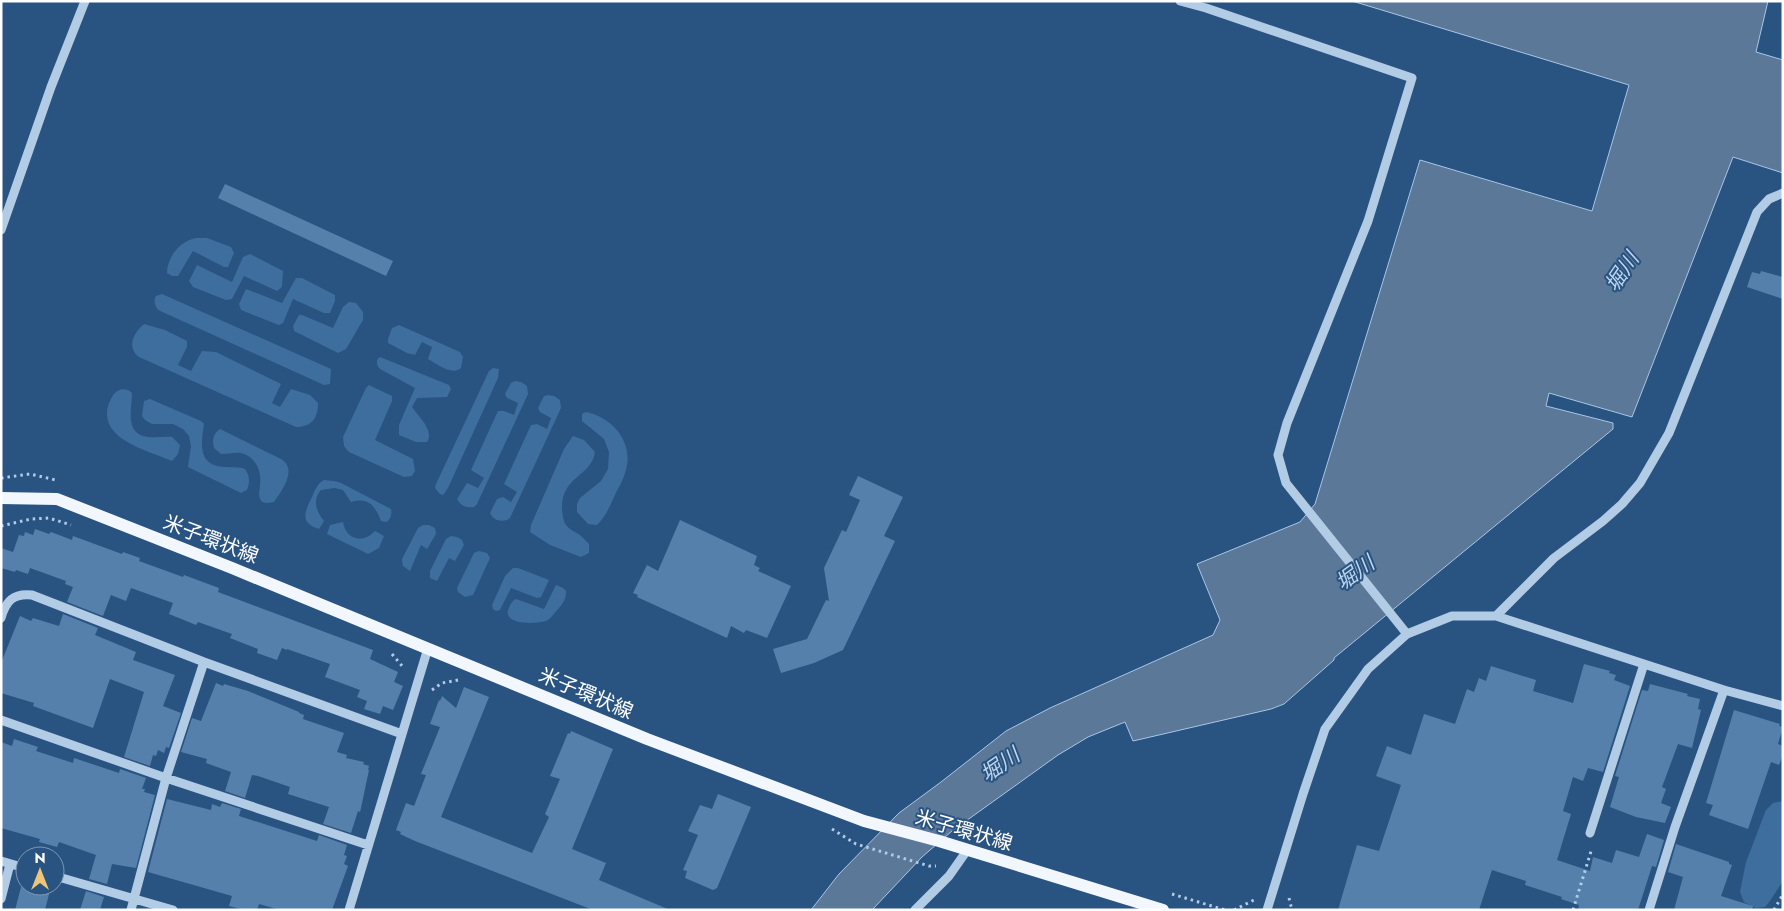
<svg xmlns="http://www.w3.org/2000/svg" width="1784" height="911" viewBox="0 0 1784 911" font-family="Jost,'Noto Sans JP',sans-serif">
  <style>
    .green { fill: #3e6e9e }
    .water { fill: #5b7898; stroke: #a7c7e6 }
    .building { fill: #5680ac }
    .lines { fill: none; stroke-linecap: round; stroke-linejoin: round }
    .path { stroke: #b2cce6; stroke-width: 3; stroke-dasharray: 2.5 4; stroke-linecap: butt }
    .minor { stroke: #b2cce6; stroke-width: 9 }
    .major { stroke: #f2f7fd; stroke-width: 12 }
    .labels { text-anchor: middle; stroke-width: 4; stroke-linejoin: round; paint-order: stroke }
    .street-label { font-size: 20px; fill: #fff; stroke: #295381 }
    .water-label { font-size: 21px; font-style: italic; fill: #bdd5ed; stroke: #295381 }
  </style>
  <rect width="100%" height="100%" fill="#295381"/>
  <path class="green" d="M196 238H207L231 247 234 253 228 267H224L193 251 178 276H172L167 273C167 257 180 241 196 238Z
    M250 254 283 271 282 287 277 291 244 276 232 299 226 300 193 287 189 281 197 265 232 282 243 257Z
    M296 278H302L335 295V301L330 313H324L293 299 283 323 279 325 241 310 239 304 246 289 282 303Z
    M162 294 331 369 330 384 324 385 158 310C155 305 153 301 156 296Z
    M349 302 356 303 363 312V320L346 349 338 353 294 331 293 326 299 315H302L333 328 343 307Z
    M144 324 165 330 187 341V347L178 365 191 371 202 351 216 352 281 384 272 403 280 407 291 389 310 395 318 403C318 418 312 427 296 427L139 357C126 347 134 332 144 324Z
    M399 325 460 352 463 357 461 368C452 376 437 364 428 359L432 347 422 342 415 355 407 353 388 343V339L392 328Z
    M380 357 449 385 451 389 447 397 417 398 412 407C418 416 435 431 427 442H416L399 435V425L415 388 380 369C377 366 375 360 380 357Z
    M493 368 499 369 498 378 448 488 443 495 440 494 435 488 436 484 489 371Z
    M515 381 521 382 527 386 528 394 477 504 474 507C466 508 461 506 457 499L467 483 478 488 484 478 471 470 498 411H504L514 415 518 403 507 398 505 394 511 383Z
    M369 385 392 396V401L375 440 413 459 415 471 412 476 404 477 349 452 344 446 343 437 366 388Z
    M122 389 128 390 132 393C132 409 124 434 148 437 156 438 164 436 172 437L180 445 178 454 172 461C149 451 99 440 108 406 111 398 113 392 122 389Z
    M548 395 554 396 560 400 561 408 510 518 507 520C500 522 493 520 490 513L497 499 503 497 511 502 517 492 504 484 531 425 537 424 547 429 551 418 540 412 538 408 544 396Z
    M150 399 201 421 204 424C202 439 197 461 217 466 226 468 236 466 245 469 250 476 250 482 247 490L241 493 188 467 191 446 189 436 183 429 173 424H152L145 420 142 416 144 401Z
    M586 412C615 418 635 445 625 473 623 481 618 488 615 495 610 506 606 516 597 525L588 524 577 512V504L580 498 601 481 608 469 609 452 604 439 582 421V414Z
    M220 429 281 459C298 469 282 491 274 502L267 503 262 502C257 495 260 491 260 484 262 471 255 456 241 453 235 452 227 454 221 454L214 448C212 440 213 434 220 429Z
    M573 436 584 440 595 452C592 476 562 476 562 507 562 513 563 522 567 526 570 530 576 532 580 535 583 538 586 541 589 544V553L581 557 550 545 530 532 531 525 564 449Z
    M324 480 334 481 341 483 391 509C392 514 391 518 387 522L381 521C375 506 369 497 351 502L343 490 335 488 321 490C312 500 316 511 324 521L319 529C299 523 305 511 312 497 315 490 317 484 324 480Z
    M343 522C346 540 363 544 375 531L384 536 379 548 368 554 327 534 330 525Z
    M423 525H429L435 528 436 534 427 549 421 545 410 571 403 566 402 559 418 528Z
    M451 536 457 537 462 540 464 545 455 561 449 558 437 581 430 578V571L446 539Z
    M479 551 487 553 490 558 473 595 465 597 458 592 457 588 474 553Z
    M513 568H518L549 580 541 597 537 598 511 588 500 610 496 611 493 609 492 605 505 576Z
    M556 585 563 588 566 591C566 599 564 602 559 608 555 612 552 617 548 620 538 625 500 625 509 608 511 603 512 601 516 599L544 609Z
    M1783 801V881L1770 901 1765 907 1756 908 1744 902 1740 892 1746 862 1766 810 1773 803Z"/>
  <path class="water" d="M1352 1H1768L1756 52 1783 60V173L1733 157 1632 417 1549 393 1546 406 1613 423V429L1334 658V660L1284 704 1271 709 1133 741 1125 722 1088 737 1058 755 952 831 922 857 872 910H811L839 874 899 813 941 782 1006 731 1050 708 1213 635 1220 620 1197 564 1300 522 1315 504 1420 160 1592 211 1629 85Z"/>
  <path class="building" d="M225 184 393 261 386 276 218 198Z
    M1761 271 1783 277V299L1747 287 1752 272 1760 274Z
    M858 476 903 497 884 536 895 541 843 650 814 663 781 673 773 649 807 639 826 600 829 601 824 568 842 530 846 532 860 500 849 495Z
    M680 520 757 556 754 565 760 568 758 571 791 586 767 638 746 630 744 633 731 626 727 638 637 597 638 595 633 593 647 565 658 571Z
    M35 529 49 534 51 532 72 540 73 536 122 554 123 552 140 558 139 561 183 577 184 575 219 588 218 592 373 650 370 659 398 672 394 682 403 686 393 710 383 706 380 714 364 709 367 701 357 697 360 690 325 677 330 664 287 649V650L282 648 277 660 257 653 258 649 230 638 232 634 198 622 196 625 169 614 173 603 131 588 126 601 111 595 103 616 67 602 73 587 65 584 66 581 30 568 28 574 16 570 15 572 1 568V548L13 552 19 535 24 536 25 532 33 535Z
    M63 614 98 628 95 635 136 652 133 660 175 675 163 706 181 713 169 748 166 747 164 753 158 750 156 756 153 755 150 766 124 757 144 692 110 679 93 728 33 706 34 703 1 693V663L20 616 31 621 33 618 59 626Z
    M1584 664 1610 671 1609 673 1616 675 1614 680 1630 686 1603 772 1588 768 1583 781 1573 777 1563 811 1571 814 1557 860 1590 871 1593 857 1612 863 1616 850 1639 857 1647 834 1664 840 1656 867 1652 866 1638 910H1578L1579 905 1561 899 1562 897 1525 885 1526 881 1492 870 1479 910H1338L1357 845 1379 851 1401 785 1376 776 1387 746 1411 755 1424 714 1455 724 1467 689 1474 692 1479 678 1486 681 1491 666 1536 680 1533 691 1573 703Z
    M216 683 223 686 224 684 248 691 299 712V713L304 715 303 719 344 733 337 752 347 755 346 758 364 762 363 764 369 766 368 770H369L361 808 360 812 358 811 351 833 323 824 329 807 288 794 290 787 258 776 252 775 245 798 225 791 231 772 206 763 207 759 181 752 192 718 201 721Z
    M1650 684 1688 694 1687 696 1700 699 1698 709 1701 710 1692 748 1678 744 1662 787 1666 789 1661 803 1671 807 1665 823 1636 817 1610 807 1619 777 1615 776 1642 690 1648 691Z
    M464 687 489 697 441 817 532 853 549 817 545 814 560 779 550 776 568 733 570 734 571 731 613 749 572 849 606 863 599 880 670 910H593L415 841 400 834 401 832 396 830 406 803 414 806 426 775 421 774 440 727 430 724 439 700 440 701 442 696 456 708Z
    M1734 710 1780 724 1779 726 1783 727 1778 744 1783 746V755L1779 765 1771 762 1748 829 1709 815 1713 805 1706 803Z
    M14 739 38 747 36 751 73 763 74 758 119 773 120 769 146 778 142 789H145L144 792 155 795 136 868 112 864 107 884 89 879 96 855 59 842 57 847 39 842 40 839 1 828V742L12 746Z
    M718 794 751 807 717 888 713 890 685 878 687 871 683 870 698 835 688 831 700 805 712 809Z
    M167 799 211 810 212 804 220 807 222 803 241 809 239 816 317 841 319 835 347 845 344 855 347 856 344 864 348 866 332 910H280L259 904 257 910H245L229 906 232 896 148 872Z
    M1676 844 1729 862V864L1732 865 1721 896 1753 906 1752 910H1674L1683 877 1668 872Z
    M33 886H51L45 910H15L21 887 32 890Z
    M86 891 104 897 100 910H80Z"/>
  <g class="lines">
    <path class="path" d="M1 478 30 474 56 480
      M1 526 31 519 49 518 71 525
      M392 654 403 667
      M432 690 442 683 458 680
      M832 829 856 844 929 866H936
      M1172 894 1225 910
      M1289 898 1292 910
      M1234 910 1254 900
      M1286 910H1287
      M1573 910 1592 848
      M1774 910 1783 894"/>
    <path class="minor" d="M1180 1 1206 8 1412 78 1368 221 1287 423 1278 455 1286 483 1407 634
      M1 230 51 87 85 1
      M1496 616 1554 558 1603 521 1622 504 1640 483 1669 433 1757 212 1769 199 1783 193
      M1 618C6 601 13 593 32 595L204 662 402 734
      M1 720 166 778 368 845
      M1590 833 1644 664
      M1 861 25 868
      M55 876 173 910
      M1 899 10 864
      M131 910 166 778 204 662
      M349 910 428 648
      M915 910 949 876 968 849
      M1267 910 1303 794 1325 729 1368 669 1407 634 1452 616H1496L1724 690 1783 706
      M1649 910 1675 827 1724 690"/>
    <path class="major" d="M1 498 57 499 232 568 647 739 864 821 939 841 1163 910"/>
  </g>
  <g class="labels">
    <g class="street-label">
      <text transform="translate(211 539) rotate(21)" y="7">米子環状線</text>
      <text transform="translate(586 693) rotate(23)" y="7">米子環状線</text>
      <text transform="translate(964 830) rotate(16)" y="7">米子環状線</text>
    </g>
    <g class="water-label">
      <text transform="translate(1622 272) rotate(-56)" y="7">堀川</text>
      <text transform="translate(1355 573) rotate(-36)" y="7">堀川</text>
      <text transform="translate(1000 765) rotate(-35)" y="7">堀川</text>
    </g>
  </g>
  <rect width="1784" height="911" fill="none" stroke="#ffffff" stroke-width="5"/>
  <g transform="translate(40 871)"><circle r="24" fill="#295381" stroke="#7f98b3"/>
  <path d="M0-4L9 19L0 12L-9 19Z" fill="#edc679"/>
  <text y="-8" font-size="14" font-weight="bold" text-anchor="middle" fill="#ffffff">N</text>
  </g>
</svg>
